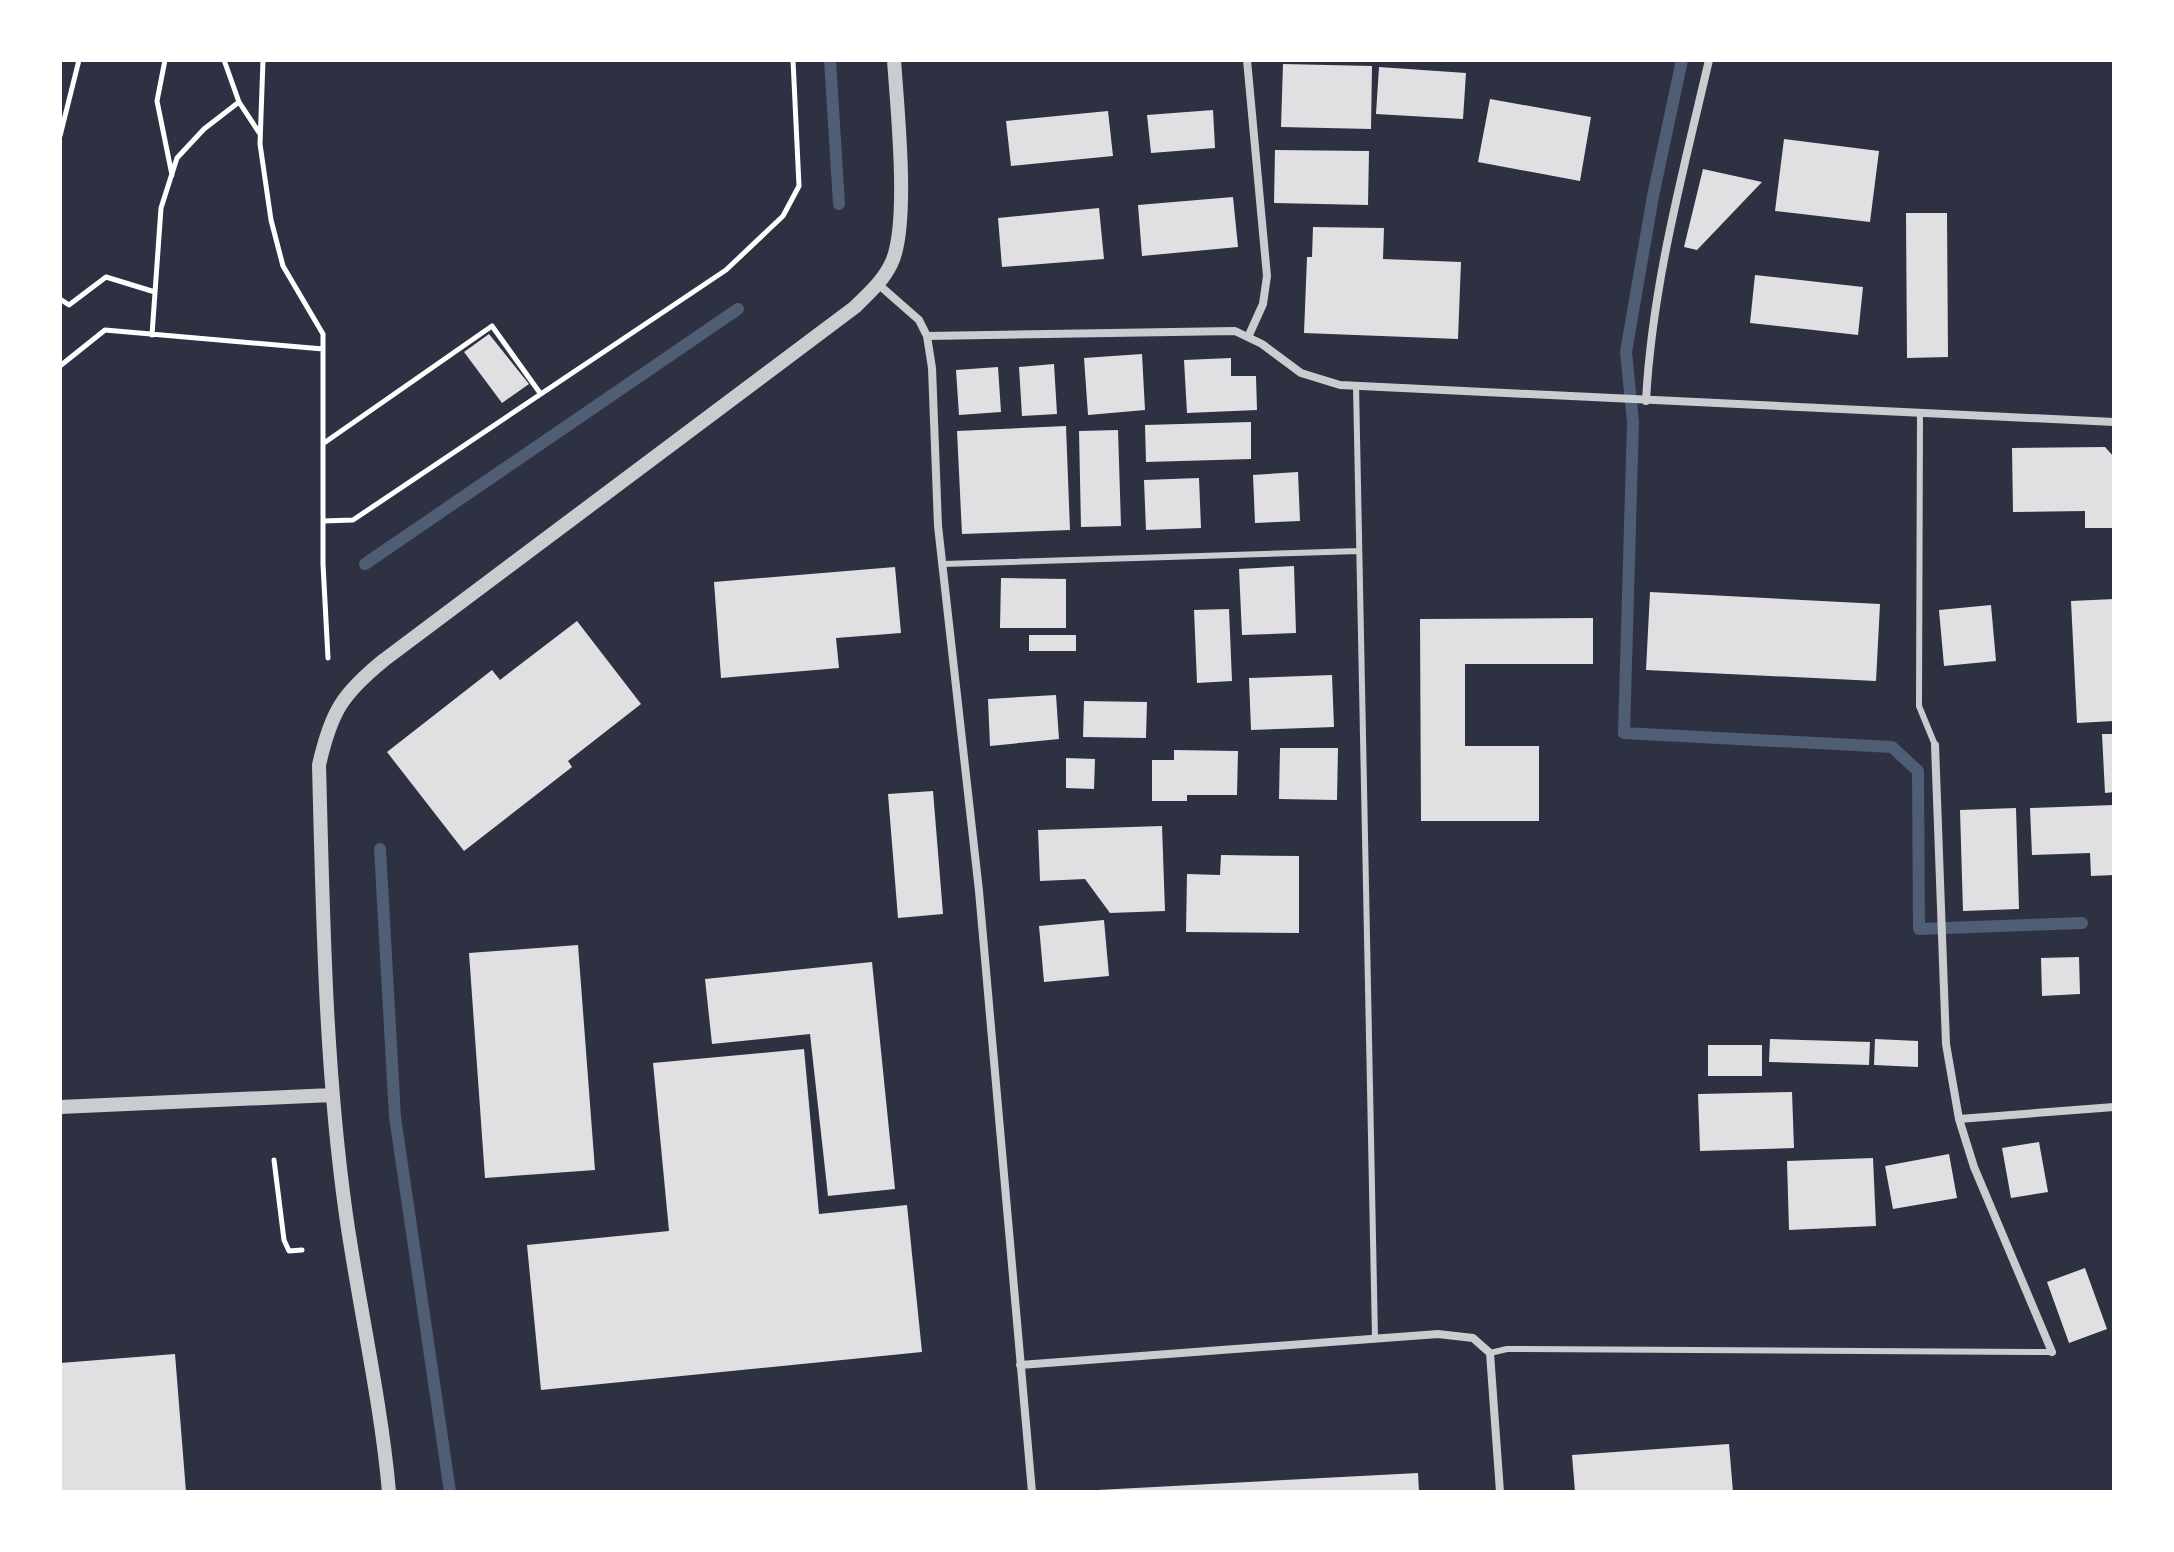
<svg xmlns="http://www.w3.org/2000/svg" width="2174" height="1552" viewBox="0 0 2174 1552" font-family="Commissioner,sans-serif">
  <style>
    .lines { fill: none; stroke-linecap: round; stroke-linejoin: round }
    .stream { stroke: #4f5d75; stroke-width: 12 }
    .building { fill: #e0e0e3 }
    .path { stroke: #fff; stroke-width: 5 }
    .service { stroke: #caccd0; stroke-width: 6 }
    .minor { stroke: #caccd0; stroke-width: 8 }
    .tertiary { stroke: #caccd0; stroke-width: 14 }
  </style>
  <rect width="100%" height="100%" fill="#2d3142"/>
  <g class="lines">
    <path class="stream" d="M830 60 839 204
      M1682 60 1653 196 1626 352 1633 422 1624 733 1892 747 1918 771 1919 929 2082 923
      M365 564 738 309
      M380 849 395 1117 450 1492"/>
  </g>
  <path class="building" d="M1283 64 1372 66 1371 129 1281 127Z
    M1379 67 1466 73 1463 119 1376 114Z
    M1490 99 1591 117 1580 181 1478 162Z
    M1213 110 1215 148 1151 153 1147 115Z
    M1108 111 1113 156 1011 166 1006 121Z
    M1784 139 1879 151 1870 222 1775 211Z
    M1275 150 1369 151 1368 205 1274 203Z
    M1703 169 1762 182 1697 250 1684 247Z
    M1233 197 1238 247 1142 256 1138 205Z
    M1099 208 1104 259 1002 267 998 218Z
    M1906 213H1947L1948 357 1907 358Z
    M1313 227 1384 228 1383 259 1461 262 1458 339 1304 333 1307 257H1312Z
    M1755 275 1863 287 1858 335 1750 323Z
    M489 334 529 384 502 403 464 352Z
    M1142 354 1145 410 1088 415 1084 358Z
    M1231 358V376H1256L1257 410 1187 413 1184 360Z
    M1054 364 1057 414 1022 416 1019 367Z
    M998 367 1001 412 959 415 956 370Z
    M1251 422V459L1146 462 1145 425Z
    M1066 426 1070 530 962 534 957 431Z
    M1118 430 1121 526 1081 527 1079 431Z
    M2105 447 2114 457V528H2085V511L2013 512 2012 448Z
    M1298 472 1300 521 1255 523 1253 475Z
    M1199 478 1201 528 1146 530 1144 480Z
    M1294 566 1296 633 1242 635 1239 569Z
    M895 567 901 633 836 638 839 668 721 678 714 582Z
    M1001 578 1066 579V628H1000Z
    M1650 592 1880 604 1876 681 1646 670Z
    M2114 599V721L2077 723 2071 601Z
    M1991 605 1996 661 1944 666 1939 610Z
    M1229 609 1232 681 1197 683 1194 610Z
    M1593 618V664H1465V746H1539V821H1421L1420 619Z
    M577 621 641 704 568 761 572 767 464 851 387 752 492 670 500 680Z
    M1029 635H1076V651H1029Z
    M1332 675 1334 727 1251 730 1249 678Z
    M1056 695 1059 739 990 746 988 699Z
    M1084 701 1147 702 1146 738 1083 737Z
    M2102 734H2114V792L2105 793Z
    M1280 748H1338L1337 800 1279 799Z
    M1174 750 1238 751 1237 795H1187V801H1152V760H1174Z
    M1066 758 1095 759 1094 789 1066 788Z
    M933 791 943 914 898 918 888 794Z
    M2114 805V875L2091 876 2090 853 2032 855 2030 808Z
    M2016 808 2019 909 1963 911 1960 810Z
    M1162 826 1165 911 1110 913 1085 879 1040 881 1038 830Z
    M1221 855 1299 856V933L1186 932 1187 874 1220 875Z
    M1104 920 1109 976 1044 982 1039 926Z
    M578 945 595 1170 485 1178 469 953Z
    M2079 957 2080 994 2042 996 2041 958Z
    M872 962 895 1189 828 1196 810 1034 712 1044 705 979Z
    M1770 1039 1870 1042 1869 1065 1769 1062Z
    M1875 1039 1918 1041V1067L1874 1065Z
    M1708 1045H1762V1076H1708Z
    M804 1049 819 1214 907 1205 922 1352 541 1390 527 1245 669 1231 653 1063Z
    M1792 1092 1794 1148 1700 1151 1698 1094Z
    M2039 1142 2048 1192 2011 1198 2002 1148Z
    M1949 1154 1957 1198 1893 1209 1885 1166Z
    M1873 1158 1876 1226 1789 1230 1787 1161Z
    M2085 1268 2107 1329 2069 1343 2047 1282Z
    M175 1354 186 1492H60V1363Z
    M1729 1444 1733 1492H1575L1572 1455Z
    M1418 1473 1419 1492H1098V1490Z"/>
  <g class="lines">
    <path class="path" d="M165 60 157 101 172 175
      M224 60 239 102 260 134
      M263 60 260 144 271 220 283 266 323 334V564L328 658
      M60 136 79 60
      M60 299 69 305 106 277 155 292
      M152 335 161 208 177 158 204 129 239 102
      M60 366 105 330 323 349
      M324 443 492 326 540 393
      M323 521 353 520 726 270 783 216 799 186 793 60
      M274 1160 284 1240 289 1251 302 1250"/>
    <path class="service" d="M1356 385 1375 1338
      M1920 414 1919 706 1935 745
      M943 564 1359 551
      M1490 1353 1507 1349 2052 1352"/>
    <path class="minor" d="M1247 60 1267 276 1263 304 1249 335
      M878 284 919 320 927 336 1235 331 1262 344 1301 373 1340 385 2114 422
      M927 336 932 368 938 526 979 891 1032 1492
      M1646 401C1652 286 1683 172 1709 60
      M1935 745 1946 1044 1959 1119 1974 1167 2052 1352
      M1959 1119 2114 1107
      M1020 1365 1438 1334 1473 1338 1490 1353 1500 1492"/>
    <path class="tertiary" d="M60 1107 332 1095
      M389 1492C381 1401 359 1306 346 1215 325 1066 323 916 319 765 331 712 342 694 384 660L855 307C868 294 883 281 891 264 910 227 897 106 894 60"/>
  </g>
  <rect width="2174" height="1552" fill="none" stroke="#ffffff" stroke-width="124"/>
</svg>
